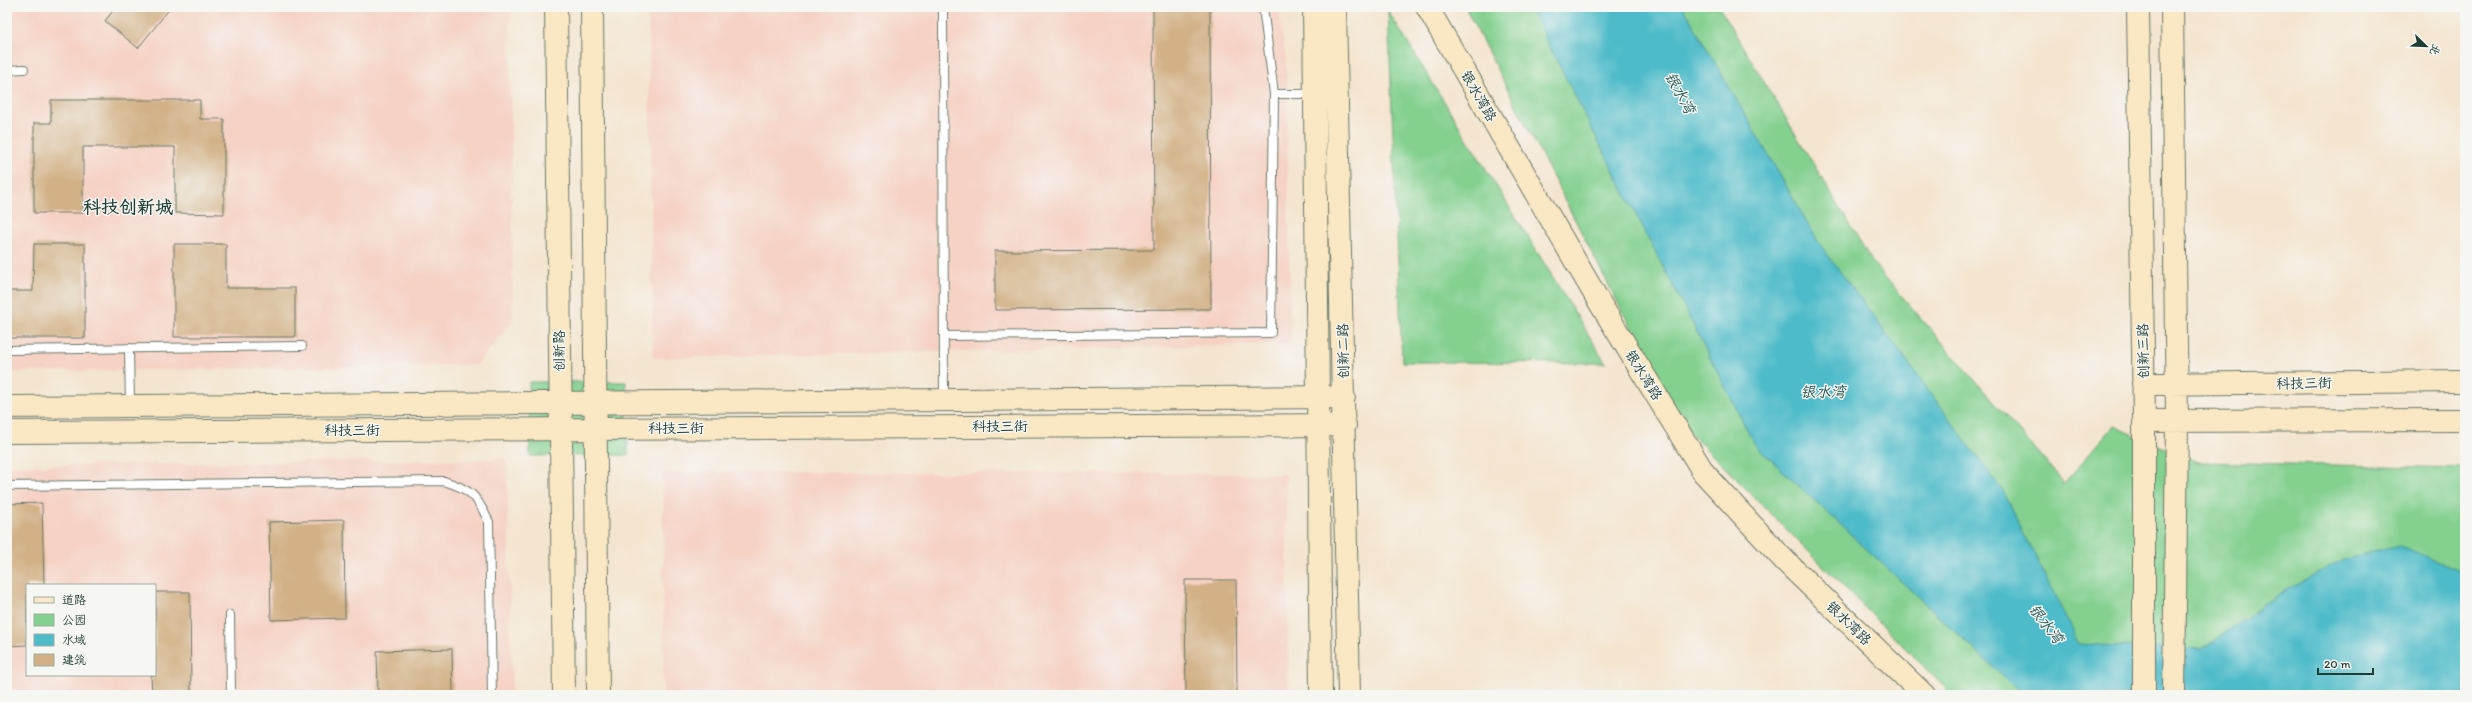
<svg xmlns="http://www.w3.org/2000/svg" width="2472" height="702" viewBox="0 0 2472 702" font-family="Itim,'LXGW WenKai TC',sans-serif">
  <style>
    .built { fill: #f6d2c4; fill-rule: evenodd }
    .green { fill: #83d08f; stroke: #518662 }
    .water { fill: #4ebbc9; stroke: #367c7e }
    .building { fill: #d2b186 }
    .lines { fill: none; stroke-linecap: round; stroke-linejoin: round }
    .lane-casing { stroke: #6a786a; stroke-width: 10 }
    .secondary-casing { stroke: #6a786a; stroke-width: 24 }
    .lane { stroke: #fff; stroke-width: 8 }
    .secondary { stroke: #fae7c3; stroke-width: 22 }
    .labels { text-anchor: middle; stroke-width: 3; stroke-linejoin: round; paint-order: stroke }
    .street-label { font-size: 14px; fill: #1f3d34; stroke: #f6f6f2 }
    .water-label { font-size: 15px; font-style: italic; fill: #2b5c59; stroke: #f6f6f2 }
    .district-label { font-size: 18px; font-weight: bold; fill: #1f3d34; stroke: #f6f6f2 }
  </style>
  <rect width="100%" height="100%" fill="#f6f6f2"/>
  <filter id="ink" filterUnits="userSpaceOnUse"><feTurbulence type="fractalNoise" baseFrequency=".025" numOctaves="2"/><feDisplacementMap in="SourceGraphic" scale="8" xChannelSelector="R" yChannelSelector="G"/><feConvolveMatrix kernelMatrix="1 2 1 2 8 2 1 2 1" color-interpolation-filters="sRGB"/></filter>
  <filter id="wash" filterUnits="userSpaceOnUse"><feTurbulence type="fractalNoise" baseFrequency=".012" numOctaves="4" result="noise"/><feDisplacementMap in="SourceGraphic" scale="16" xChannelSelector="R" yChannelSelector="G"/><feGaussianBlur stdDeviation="0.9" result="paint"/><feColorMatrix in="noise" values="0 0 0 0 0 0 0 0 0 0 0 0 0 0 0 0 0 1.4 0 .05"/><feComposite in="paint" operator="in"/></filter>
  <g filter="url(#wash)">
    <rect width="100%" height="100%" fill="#f4e5cf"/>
    <path class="built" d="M7 7H510L513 321 477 365 7 372Z
      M648 7H1278L1286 58 1291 344 653 358Z
      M507 459 512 695H7V466ZM27 585H155V675H27Z
      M663 472 1286 474 1289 695H663Z"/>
    <path class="green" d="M1465 7H1719L1873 263 2064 483 2114 426 2197 462 2465 468V695H1952L1680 423Z
      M1388 11 1606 363 1402 362Z
      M529 382H626L628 455 530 456Z"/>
    <path class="water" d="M1529 7H1683L1819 243 2003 491 2079 644 2202 650 2274 597 2343 559 2400 546 2465 573V695H2023L1755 445Z"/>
    <g id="blocks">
      <path class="building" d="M116 7H171L138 48 105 21Z
        M1153 7H1210L1211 309 995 310V251L1154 250Z
        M51 100H200V119H224V214L175 213V147H83V213H34V123H51Z
        M34 244H85V338H7V291H33Z
        M174 244H226V288H295V337H174Z
        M42 503 44 585H27V645L7 646V504Z
        M344 520 345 618 271 620 269 522Z
        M1185 580H1236L1237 695H1186Z
        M155 592H190L191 695H152L151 675H155Z
        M452 649 453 695H378L377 651Z"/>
    </g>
  </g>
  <g filter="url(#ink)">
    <use href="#blocks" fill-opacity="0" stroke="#6a786a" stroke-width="1"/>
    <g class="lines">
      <defs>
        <path id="lane" d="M943 7 944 399
          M7 70 24 69
          M1274 94H1314
          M944 336 1271 333 1274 94 1263 7
          M129 348 130 406
          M7 350 302 346
          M7 486 444 481C472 490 476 495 489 522L492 695
          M230 615 231 695"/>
        <path id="secondary" d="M556 7 564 695
          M592 7 598 695
          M1314 7 1321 695
          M1335 7 1349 695
          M1427 7 1601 305 1704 473 1785 561 1924 695
          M2138 7 2144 421V695
          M2172 7 2177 420 2174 695
          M2143 384 2465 381
          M7 407 1344 397
          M2144 421 2465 420
          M7 432 1345 425"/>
      </defs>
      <use href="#lane" class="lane-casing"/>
      <use href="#secondary" class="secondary-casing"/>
      <use href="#lane" class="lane"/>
      <use href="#secondary" class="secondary"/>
    </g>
  </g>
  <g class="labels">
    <g class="street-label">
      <text transform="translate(1479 96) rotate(60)" y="5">银水湾路</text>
      <text transform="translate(559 351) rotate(-90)" y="5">创新路</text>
      <text transform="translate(1343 351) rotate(-91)" y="5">创新二路</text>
      <text transform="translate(2143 351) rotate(-91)" y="5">创新三路</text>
      <text transform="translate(1644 375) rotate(58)" y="5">银水湾路</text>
      <text transform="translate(2304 383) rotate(-1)" y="5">科技三街</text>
      <text x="1000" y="431">科技三街</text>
      <text x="676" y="433">科技三街</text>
      <text x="352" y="435">科技三街</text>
      <text transform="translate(1849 623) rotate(44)" y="5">银水湾路</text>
    </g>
    <g class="water-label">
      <text transform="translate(1680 93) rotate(61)" y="5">银水湾</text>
      <text x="1823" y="397">银水湾</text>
      <text transform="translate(2046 624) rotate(52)" y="5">银水湾</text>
    </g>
    <g class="district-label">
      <text x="128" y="213">科技创新城</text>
    </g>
  </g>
  <rect width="2472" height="702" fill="none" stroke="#f6f6f2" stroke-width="24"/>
  <rect x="26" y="584" width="130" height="92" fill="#f6f6f2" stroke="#a0aca6"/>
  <rect x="34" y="597" width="20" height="6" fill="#fae7c3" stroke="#a0aca6"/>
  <text x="62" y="604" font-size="12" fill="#1f3d34">道路</text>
  <rect x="34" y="614" width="20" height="12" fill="#83d08f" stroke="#a0aca6"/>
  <text x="62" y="624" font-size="12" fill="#1f3d34">公园</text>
  <rect x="34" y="634" width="20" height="12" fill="#4ebbc9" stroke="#a0aca6"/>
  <text x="62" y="644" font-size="12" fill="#1f3d34">水域</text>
  <rect x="34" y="654" width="20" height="12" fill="#d2b186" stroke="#a0aca6"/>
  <text x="62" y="664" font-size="12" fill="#1f3d34">建筑</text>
  <g transform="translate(2426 46) rotate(113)" stroke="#f6f6f2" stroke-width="3" paint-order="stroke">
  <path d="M0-3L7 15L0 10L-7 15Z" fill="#1f3d34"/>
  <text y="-6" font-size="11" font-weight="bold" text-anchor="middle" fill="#1f3d34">北</text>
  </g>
  <path d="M2318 668v6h55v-6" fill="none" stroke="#1f3d34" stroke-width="2"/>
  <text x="2324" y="668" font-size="12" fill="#1f3d34" stroke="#f6f6f2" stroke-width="3" paint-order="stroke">20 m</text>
</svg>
